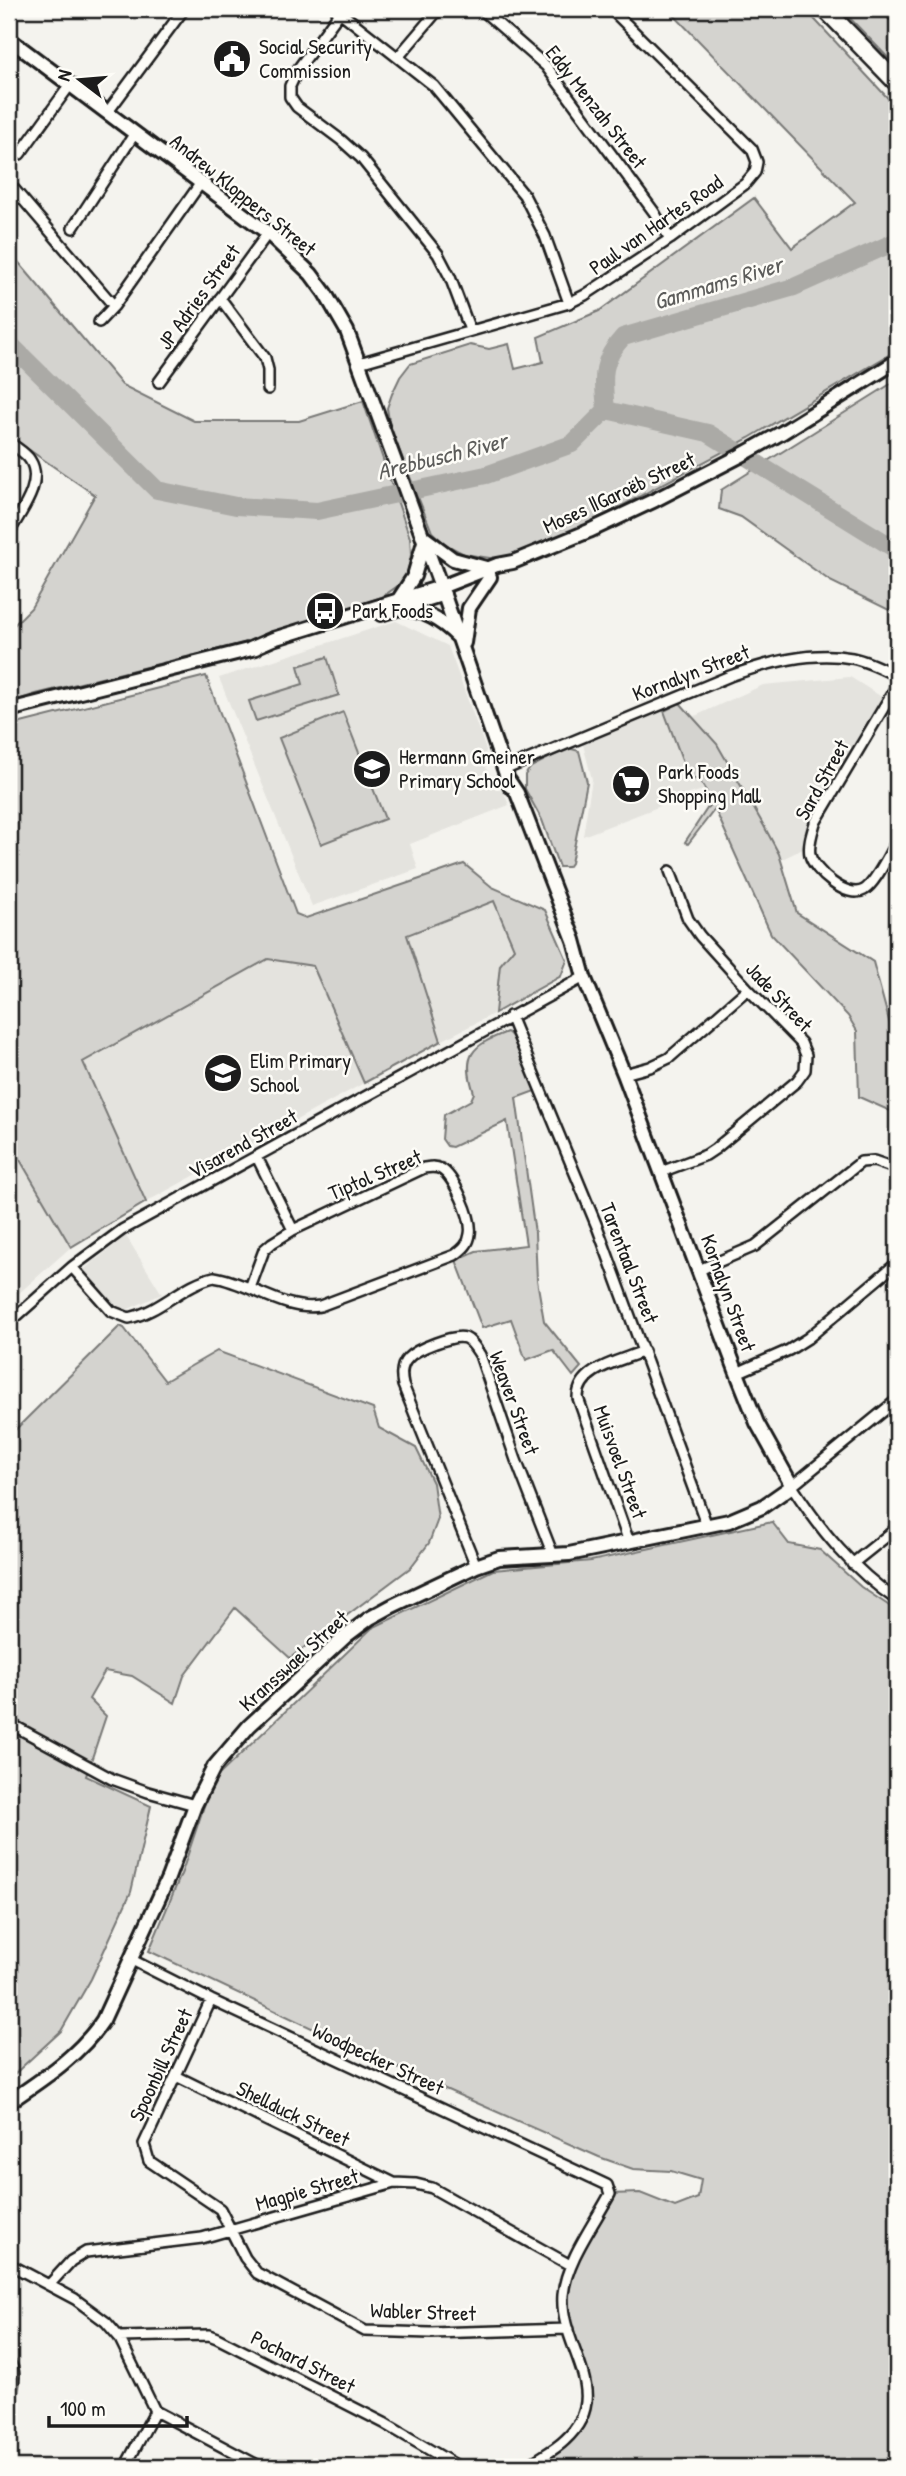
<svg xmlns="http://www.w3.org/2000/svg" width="906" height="2476" viewBox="0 0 906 2476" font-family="'Patrick Hand',sans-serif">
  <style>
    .built { fill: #e4e3de }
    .green { fill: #d4d3cf; stroke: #787876; stroke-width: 2 }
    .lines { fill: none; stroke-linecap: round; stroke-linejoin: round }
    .river { stroke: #abaaa6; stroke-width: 18 }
    .street-casing { stroke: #1c1c1c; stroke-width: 14 }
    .secondary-casing { stroke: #1c1c1c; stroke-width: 18 }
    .highway-casing { stroke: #1c1c1c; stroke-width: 21 }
    .street { stroke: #fdfcf7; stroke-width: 9 }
    .secondary { stroke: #fdfcf7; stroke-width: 12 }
    .highway { stroke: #fdfcf7; stroke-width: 16 }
    .labels { text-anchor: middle; stroke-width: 5; stroke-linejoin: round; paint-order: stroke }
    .poi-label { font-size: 21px; fill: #1c1c1c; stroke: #fdfcf7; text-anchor: start }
    .street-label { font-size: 21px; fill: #1c1c1c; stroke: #fdfcf7 }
    .water-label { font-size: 23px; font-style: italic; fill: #5c5c5a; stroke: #fdfcf7 }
  </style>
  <rect width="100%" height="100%" fill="#f4f3ee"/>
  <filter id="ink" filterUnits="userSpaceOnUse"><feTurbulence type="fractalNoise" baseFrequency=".0143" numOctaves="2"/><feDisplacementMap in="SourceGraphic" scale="14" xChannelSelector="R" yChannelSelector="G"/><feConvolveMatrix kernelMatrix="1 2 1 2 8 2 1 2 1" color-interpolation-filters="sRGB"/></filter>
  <g filter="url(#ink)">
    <path class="built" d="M396 621 448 646 486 750 484 762 494 788 503 791 509 805 410 844 418 869 312 906 219 678Z
      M850 677 885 699 811 821 805 848 780 860 717 744 693 717 763 685Z
      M660 705 703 790 670 800 658 807 583 836 592 779 581 737Z
      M494 901 514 948 495 1013 441 1041 408 936Z
      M268 959 313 966 364 1083 146 1202 83 1063Z
      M9 1141 71 1247 9 1302Z
      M126 1236 162 1294 124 1311 115 1306 82 1271Z"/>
    <path class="green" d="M668 9H805L897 108V350L749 438 586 525 513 555 496 559 464 554 445 544 432 532 390 427 387 408 392 394 400 377 410 364 470 345 489 349 509 344 515 369 543 362 538 337 599 311 754 198 792 248 855 202Z
      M841 9H880L897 27V67Z
      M9 251 122 385 194 421H299L363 401 410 538 411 555 407 575 399 585 382 597 248 642 36 694 9 703V630L31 608 95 495 9 436Z
      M897 380V614L830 581 741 517 719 509 721 490Z
      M327 657 339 695 256 721 249 701 303 684 298 666Z
      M206 676 296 914 306 918 464 864 492 887 545 910 567 960 561 976 495 1013 500 965 514 948 494 901 407 935 441 1041 364 1083 313 966 268 959 83 1062 146 1202 71 1247 9 1141V726Z
      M680 703 717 744 764 826 779 854 797 913 873 962 897 1050V1114L859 1097 857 1031 848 1016 771 934 715 809 688 844 685 842 712 801 698 778 690 781 664 711Z
      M343 712 385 819 321 844 279 738Z
      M568 748 579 751 587 782 571 863 568 867H559L542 820 525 789V775L531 767Z
      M507 1032C520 1040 529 1075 535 1091L516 1098 535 1233 537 1280 544 1321 581 1367 573 1376 553 1350 526 1360 511 1319 482 1328 456 1260 476 1251 526 1245 507 1121 452 1147 447 1146 442 1139 444 1115 471 1100 474 1093C462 1056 470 1046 507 1032Z
      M120 1326 124 1328 165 1381 217 1351 373 1409 379 1428 416 1448 433 1483 438 1519 429 1543 410 1568 290 1658 235 1608 184 1676 175 1703 132 1676 105 1671 89 1699 106 1716 86 1776 151 1806 131 1892 91 1979 61 2031 9 2079V1436Z
      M772 1522 789 1544 820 1550 861 1587 897 1611V2467H526L564 2441 587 2402 568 2329 565 2285 610 2194 640 2193 675 2207 698 2198 701 2180 671 2171 633 2169 599 2157 375 2058 149 1951 182 1872 206 1800 219 1775 372 1628 493 1570 591 1561Z"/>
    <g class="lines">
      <path class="river" d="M9 343 157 490 236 506 317 511 486 475 572 444 606 410 708 433 897 550
        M606 410C603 377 600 362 623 337L794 287 897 241"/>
      <defs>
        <path id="street" d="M336 9 434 86 524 195 545 236 569 303
          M481 9 546 66 654 212 670 239
          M340 12 298 69 290 86V97L297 107 341 140 361 158 438 254 450 277 470 330
          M399 56 439 9
          M107 113 184 9
          M20 154 70 85
          M14 189 114 306
          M73 228 135 133
          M220 298 265 358 268 370V389
          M99 322 114 306 200 184
          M359 363 569 303 585 295 670 239 745 184 755 172 757 162 752 149 611 9
          M159 382 268 233
          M9 442C16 448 26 453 30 460 45 483 19 514 9 533
          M897 685 815 823C812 833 808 844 810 855 814 871 847 900 864 890 876 883 889 853 897 841
          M506 769 730 676C769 662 811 651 852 658 868 661 883 669 897 676
          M510 1016 598 1229 707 1526
          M624 1074 650 1067 669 1058 748 989
          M257 1157 293 1230
          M661 1172 706 1155 715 1149 797 1081 805 1070 806 1055 801 1043 748 989 700 936 688 919 670 871
          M72 1267 111 1311 129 1318C160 1312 183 1284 214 1277 249 1282 284 1312 320 1306L455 1255C463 1249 469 1244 470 1234 473 1219 454 1176 441 1169 435 1166 430 1167 424 1168L293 1230 272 1243 264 1250 250 1288
          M699 1270 755 1246 861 1162 874 1161 897 1169
          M9 1323 72 1267 122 1230 584 977
          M737 1373 789 1350 808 1338 897 1263
          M897 1400 792 1486C821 1531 853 1570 897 1600
          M629 1542 578 1398C578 1368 621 1361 644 1351
          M852 1564 897 1528
          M476 1566 403 1385C401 1376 400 1366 408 1358 416 1349 454 1334 465 1338 472 1341 476 1349 480 1355L516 1460 553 1555
          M9 1723 112 1779 148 1792 195 1805
          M132 1960 211 2000 607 2185 610 2194C594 2224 566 2261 563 2295 559 2348 616 2393 565 2440 554 2451 538 2458 526 2467
          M211 2000 144 2144 149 2161 220 2209 245 2258 257 2273 365 2331 430 2333 568 2329
          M176 2076 394 2183
          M9 2264 75 2299 106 2322 119 2337 155 2411 261 2467
          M49 2285 71 2261 86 2252 202 2238 394 2183 416 2184 432 2188 570 2265
          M119 2337 209 2335 217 2338 384 2423 459 2467
          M9 2362C19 2373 11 2392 9 2406
          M125 2467 155 2411"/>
        <path id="secondary" d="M9 39 268 233 311 274 325 293 347 331 444 595 510 786
          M422 536 453 559 486 568
          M399 599 414 576 424 542
          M403 609C425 610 442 621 457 636
          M381 614 444 594
          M464 643 469 608 490 577
          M250 649 273 639 441 587 497 565 513 562 589 531 655 500 740 456 783 432 897 361
          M9 710 256 648
          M9 2102C43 2079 80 2055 103 2020L168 1878 195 1805 214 1767 249 1726 346 1636 370 1618 392 1606 476 1566 499 1558 569 1554 729 1521 762 1507 792 1486 757 1423 737 1373 624 1074 584 977 574 940 517 793 509 781"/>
        <path id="highway" d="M825 9 897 83
          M893 9 897 13"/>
      </defs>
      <use href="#street" class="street-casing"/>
      <use href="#secondary" class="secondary-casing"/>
      <use href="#highway" class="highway-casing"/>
      <use href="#street" class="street"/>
      <use href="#secondary" class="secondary"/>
      <use href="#highway" class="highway"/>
    </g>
  </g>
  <defs>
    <symbol id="civic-disc" viewBox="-11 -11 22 22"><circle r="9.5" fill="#1c1c1c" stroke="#fdfcf7"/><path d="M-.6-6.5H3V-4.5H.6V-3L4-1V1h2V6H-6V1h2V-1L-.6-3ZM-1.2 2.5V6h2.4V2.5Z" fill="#fff"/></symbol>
    <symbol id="bus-disc" viewBox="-11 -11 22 22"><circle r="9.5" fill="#1c1c1c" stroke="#fdfcf7"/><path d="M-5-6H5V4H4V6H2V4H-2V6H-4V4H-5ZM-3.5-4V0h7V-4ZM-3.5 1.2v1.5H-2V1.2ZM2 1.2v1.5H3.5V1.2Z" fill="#fff"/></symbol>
    <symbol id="school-disc" viewBox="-11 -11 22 22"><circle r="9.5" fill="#1c1c1c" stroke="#fdfcf7"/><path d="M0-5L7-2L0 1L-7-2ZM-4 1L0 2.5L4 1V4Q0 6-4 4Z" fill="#fff"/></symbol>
    <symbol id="supermarket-disc" viewBox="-11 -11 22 22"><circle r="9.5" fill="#1c1c1c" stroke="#fdfcf7"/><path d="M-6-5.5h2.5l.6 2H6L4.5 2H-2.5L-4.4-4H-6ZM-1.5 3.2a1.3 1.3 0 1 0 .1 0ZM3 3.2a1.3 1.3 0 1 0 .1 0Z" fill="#fff"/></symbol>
  </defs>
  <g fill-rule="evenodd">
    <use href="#civic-disc" x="210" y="37" width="44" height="44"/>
    <use href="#bus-disc" x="303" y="589" width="44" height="44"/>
    <use href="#school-disc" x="350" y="747" width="44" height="44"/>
    <use href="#supermarket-disc" x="609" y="762" width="44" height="44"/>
    <use href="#school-disc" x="201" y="1051" width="44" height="44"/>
  </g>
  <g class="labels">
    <g class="poi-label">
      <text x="259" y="54">Social Security<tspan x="259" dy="24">Commission</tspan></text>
      <text x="352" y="618">Park Foods</text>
      <text x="399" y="764">Hermann Gmeiner<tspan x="399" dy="24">Primary School</tspan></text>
      <text x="658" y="779">Park Foods<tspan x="658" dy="24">Shopping Mall</tspan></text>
      <text x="250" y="1068">Elim Primary<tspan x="250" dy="24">School</tspan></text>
    </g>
    <g class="street-label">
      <text transform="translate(596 107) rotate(52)" y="7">Eddy Menzah Street</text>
      <text transform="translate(243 195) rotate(39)" y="7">Andrew Kloppers Street</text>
      <text transform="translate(656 225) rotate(-35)" y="7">Paul van Hartes Road</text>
      <text transform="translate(199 297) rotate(-54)" y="7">JP Adries Street</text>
      <text transform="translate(619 493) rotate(-25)" y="7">Moses ǁGaroëb Street</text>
      <text transform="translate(691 673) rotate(-21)" y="7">Kornalyn Street</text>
      <text transform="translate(822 780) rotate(-61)" y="7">Sard Street</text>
      <text transform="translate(779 997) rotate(47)" y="7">Jade Street</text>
      <text transform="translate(243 1144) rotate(-29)" y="7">Visarend Street</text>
      <text transform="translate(375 1175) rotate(-23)" y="7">Tiptol Street</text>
      <text transform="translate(629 1263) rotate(69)" y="7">Tarentaal Street</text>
      <text transform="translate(728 1293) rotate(70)" y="7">Kornalyn Street</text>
      <text transform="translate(514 1403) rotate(70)" y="7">Weaver Street</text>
      <text transform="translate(620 1462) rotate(70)" y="7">Muisvoel Street</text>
      <text transform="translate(294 1661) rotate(-42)" y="7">Kransswael Street</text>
      <text transform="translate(378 2059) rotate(25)" y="7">Woodpecker Street</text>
      <text transform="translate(161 2065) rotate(-65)" y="7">Spoonbill Street</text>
      <text transform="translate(293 2114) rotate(26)" y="7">Shellduck Street</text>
      <text transform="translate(307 2190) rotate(-16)" y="7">Magpie Street</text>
      <text transform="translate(423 2312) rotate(2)" y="7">Wabler Street</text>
      <text transform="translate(303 2362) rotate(27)" y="7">Pochard Street</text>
    </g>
    <g class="water-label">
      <text transform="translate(718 283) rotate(-17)" y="8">Gammams River</text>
      <text transform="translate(442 456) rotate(-14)" y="8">Arebbusch River</text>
    </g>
  </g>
  <rect width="906" height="2476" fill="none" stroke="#fdfcf7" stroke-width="35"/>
  <rect x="18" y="18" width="871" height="2441" fill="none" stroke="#1c1c1c" stroke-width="2.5" filter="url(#ink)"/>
  <g transform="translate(80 80) rotate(286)" stroke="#fdfcf7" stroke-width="5" paint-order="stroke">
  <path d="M0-5L12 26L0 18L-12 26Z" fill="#1c1c1c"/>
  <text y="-10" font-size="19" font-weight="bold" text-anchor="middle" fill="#1c1c1c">N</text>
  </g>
  <path d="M49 2416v10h138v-10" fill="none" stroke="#1c1c1c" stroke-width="3.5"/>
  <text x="60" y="2416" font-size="21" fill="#1c1c1c" stroke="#fdfcf7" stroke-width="5" paint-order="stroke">100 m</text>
</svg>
